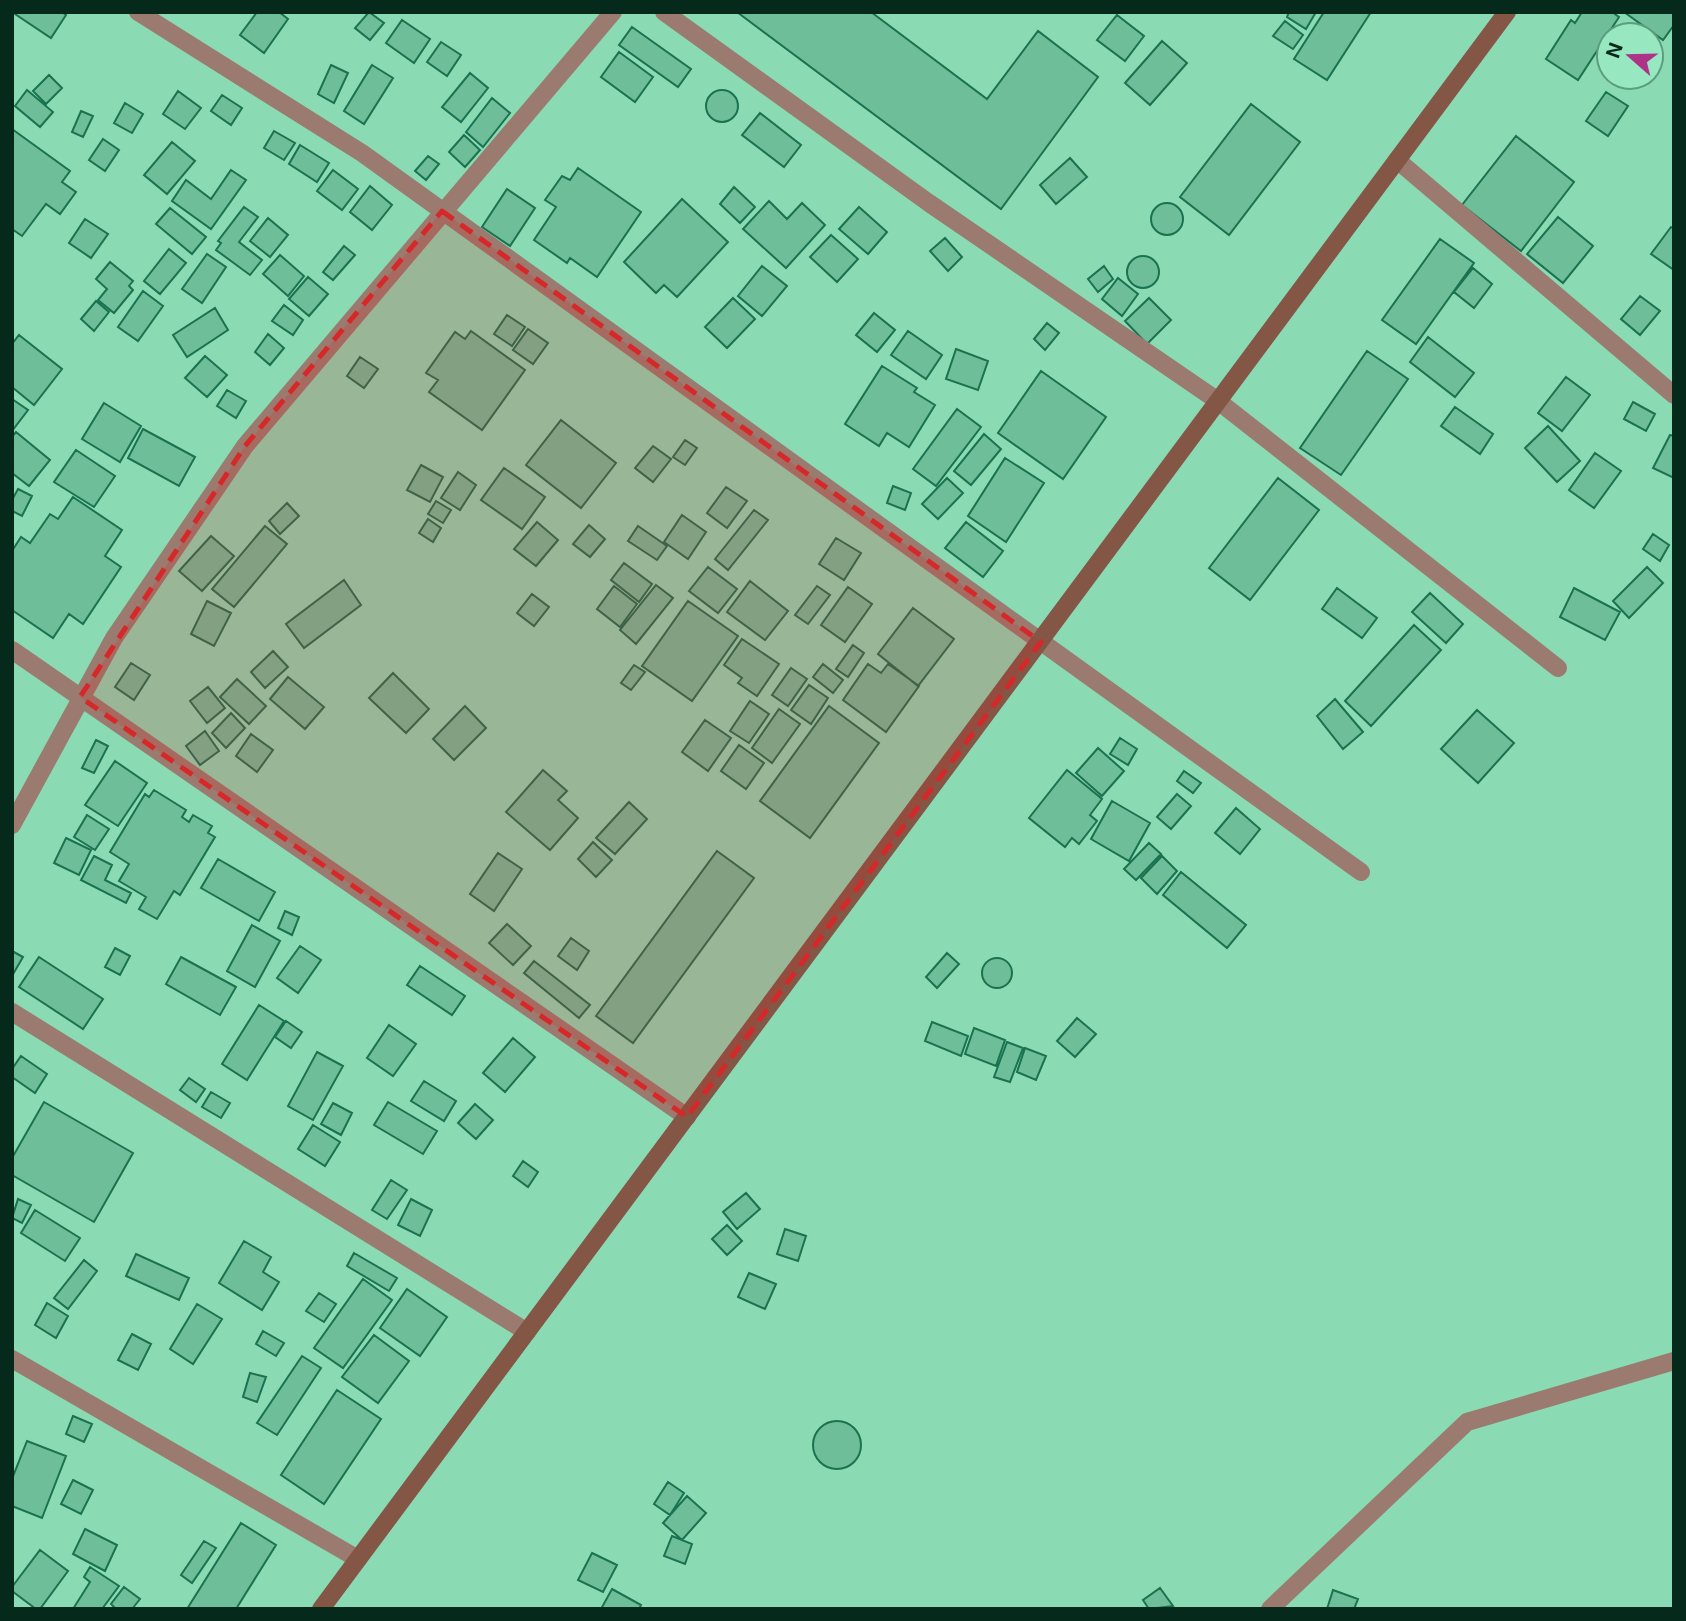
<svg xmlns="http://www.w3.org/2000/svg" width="1686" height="1621" viewBox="0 0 1686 1621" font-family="Inter,sans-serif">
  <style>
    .building { fill: #6ebf99; stroke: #1b7250; stroke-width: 2 }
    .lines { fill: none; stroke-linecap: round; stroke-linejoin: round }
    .minor { stroke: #9b7b6f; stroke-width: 18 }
    .secondary { stroke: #845645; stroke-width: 18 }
    .marked { fill: #d62828; fill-opacity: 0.2; stroke: #d62828; stroke-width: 5; stroke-dasharray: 14 9; stroke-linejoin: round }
  </style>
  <rect width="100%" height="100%" fill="#8adbb3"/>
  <path class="building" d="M12 12H62L66 15 51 38Z
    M257 12H279L288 19 264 53 240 35Z
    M369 12 384 23 370 40 355 28Z
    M737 12H871L987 99 1038 31 1098 77 1001 209Z
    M1289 12H1316L1306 29 1287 17Z
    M1324 12H1371L1327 80 1294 59Z
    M1582 12H1612L1619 17 1578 80 1546 59 1571 20 1575 23Z
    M1624 12H1674V25L1663 40Z
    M1117 15 1144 36 1125 61 1097 40Z
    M402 20 430 39 414 63 386 43Z
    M1285 21 1303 35 1293 49 1273 36Z
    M632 27 691 69 678 87 619 45Z
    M1162 41 1187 63 1150 105 1125 83Z
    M441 42 461 55 447 76 427 62Z
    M619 52 653 77 635 102 601 77Z
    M331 65 348 73 334 103 318 94Z
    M372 65 393 78 364 124 344 111Z
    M470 73 488 88 461 122 442 107Z
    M49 75 62 88 46 104 33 91Z
    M27 90 53 112 40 127 15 106Z
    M706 106a16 16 0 1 1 32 0a16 16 0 1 1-32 0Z
    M178 91 201 108 185 129 163 114Z
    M1606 92 1628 106 1608 136 1586 121Z
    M222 95 242 108 231 125 211 111Z
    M492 98 510 113 483 147 466 132Z
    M125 103 143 114 132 133 114 123Z
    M1251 104 1300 142 1229 235 1180 197Z
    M81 111 93 116 83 137 72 132Z
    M760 113 801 145 784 167 742 135Z
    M12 129 70 171 62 182 76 192 60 214 46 204 22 236 12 229Z
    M274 131 295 143 284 160 264 148Z
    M464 135 480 150 465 167 449 152Z
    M1516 136 1574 182 1521 251 1462 205Z
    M103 139 119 150 105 171 89 160Z
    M172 142 195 161 167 194 144 175Z
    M300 145 329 163 317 182 289 164Z
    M428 156 439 164 426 180 415 171Z
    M1070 158 1087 177 1056 204 1040 185Z
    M578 168 641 212 597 277 570 258 567 263 534 240 556 207 545 200 562 176 570 180Z
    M231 170 246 180 211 229 172 201 186 180 211 199Z
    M333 170 358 189 342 210 317 191Z
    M370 186 392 205 372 230 350 212Z
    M734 187 755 207 740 223 720 204Z
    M507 189 535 208 510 246 482 227Z
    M682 199 728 242 677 297 664 285 656 293 624 262Z
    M769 201 787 219 802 203 825 225 786 268 743 229Z
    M1151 219a16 16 0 1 1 32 0a16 16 0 1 1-32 0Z
    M244 207 258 217 239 242 262 260 250 275 216 250 221 243 218 241Z
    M859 207 887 232 868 254 839 229Z
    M170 208 206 237 192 254 156 224Z
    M1558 217 1593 246 1563 283 1527 254Z
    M268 218 288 235 270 257 250 241Z
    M85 219 108 234 91 258 69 243Z
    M1671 227 1674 229V270L1651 254Z
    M831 235 858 259 837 282 810 257Z
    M945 238 962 257 948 271 930 251Z
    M1440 239 1474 263 1416 344 1382 320Z
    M344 246 355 255 333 280 323 272Z
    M169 249 186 263 160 294 144 281Z
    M207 254 226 267 202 303 182 289Z
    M280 255 304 276 288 296 263 274Z
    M1127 272a16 16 0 1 1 32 0a16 16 0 1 1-32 0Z
    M110 262 133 281 129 286 133 290 114 313 98 300 107 289 96 279Z
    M762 266 787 286 762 316 738 296Z
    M1104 266 1113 279 1098 292 1088 279Z
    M1473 268 1492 284 1474 308 1454 292Z
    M308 277 328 294 309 316 289 299Z
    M1118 278 1138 294 1122 316 1102 299Z
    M143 291 163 306 138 341 118 327Z
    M1640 296 1660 311 1640 335 1621 319Z
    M733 298 755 319 727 348 705 327Z
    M1149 298 1171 320 1147 344 1125 321Z
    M96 301 109 312 94 331 81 319Z
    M284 305 303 320 293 335 272 321Z
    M215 308 228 330 187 357 173 335Z
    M874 313 895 330 877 352 856 335Z
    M507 315 525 327 512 346 494 334Z
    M1047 323 1059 333 1045 350 1034 339Z
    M528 329 548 343 533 364 513 350Z
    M471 331 525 370 482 430 429 392 438 380 426 373 455 332 465 339Z
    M908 331 942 355 926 379 891 355Z
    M268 334 284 348 270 365 255 352Z
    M19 335 62 369 34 405 12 387V344Z
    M1428 337 1474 373 1455 397 1410 362Z
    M956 349 988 361 978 390 946 379Z
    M1367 351 1408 379 1341 475 1300 448Z
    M205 356 227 375 207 397 185 378Z
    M360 357 378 369 364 388 347 376Z
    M882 366 917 388 914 392 935 405 909 447 887 433 879 446 845 424Z
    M1041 371 1106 417 1063 479 998 433Z
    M1566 377 1590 395 1562 431 1538 413Z
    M227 390 246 401 236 418 217 406Z
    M12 399 28 410 12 431Z
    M1633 402 1655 414 1646 431 1624 419Z
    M104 403 141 426 120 462 82 439Z
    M1455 407 1493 434 1480 454 1441 426Z
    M957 409 981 427 936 486 913 469Z
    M561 420 616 463 581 508 526 465Z
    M1548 426 1580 461 1557 482 1525 448Z
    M143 429 195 457 179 486 128 458Z
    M16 432 50 460 29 486 12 473V437Z
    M984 434 1001 449 971 485 954 471Z
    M1670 435 1674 436V478L1653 468Z
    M685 440 697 448 685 465 673 457Z
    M653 446 671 459 653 482 635 468Z
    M76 450 115 476 94 507 54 482Z
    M1595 453 1621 471 1594 508 1569 490Z
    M1005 458 1044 483 1006 542 968 516Z
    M421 465 443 477 430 502 407 490Z
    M504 468 545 497 522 529 481 500Z
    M458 472 476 485 460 510 441 498Z
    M947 478 963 493 938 519 922 504Z
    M1278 478 1319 510 1250 600 1209 568Z
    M893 486 911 493 905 510 887 503Z
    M726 487 747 501 727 528 707 513Z
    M18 489 32 496 22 516 12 511V500Z
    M73 497 122 530 105 556 121 567 83 624 69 614 53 638 12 610V551L21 537 30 543 50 514 58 519Z
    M436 501 451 510 443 523 428 514Z
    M287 503 299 516 280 534 269 521Z
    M754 510 768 520 728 570 715 559Z
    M682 515 706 532 688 559 664 542Z
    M428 519 441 528 433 542 419 533Z
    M537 522 558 540 536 566 514 549Z
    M966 522 1003 551 983 577 945 548Z
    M589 525 605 539 590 557 573 544Z
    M265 526 287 544 234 607 212 589Z
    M638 526 667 546 657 560 628 541Z
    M1653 534 1669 545 1660 561 1643 549Z
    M211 536 234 556 202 591 179 571Z
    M836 538 861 553 844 580 819 564Z
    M624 563 652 584 639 602 611 580Z
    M708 567 737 589 718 613 689 591Z
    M1647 567 1663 583 1629 618 1613 601Z
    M344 580 361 605 304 648 286 624Z
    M750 581 788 611 765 640 727 612Z
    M656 585 673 598 636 644 620 630Z
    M614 586 637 604 620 627 597 609Z
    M817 586 830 595 808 624 795 615Z
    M848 587 872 604 845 642 821 625Z
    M1337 588 1377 618 1362 638 1322 609Z
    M1574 588 1620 612 1605 640 1560 617Z
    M1430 593 1463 624 1446 643 1412 612Z
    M532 594 549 607 534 626 517 613Z
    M207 601 231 613 214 646 191 634Z
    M688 601 738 636 692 701 642 666Z
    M913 608 954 639 918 686 878 654Z
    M1414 625 1441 650 1371 726 1345 701Z
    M742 639 779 664 757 696 738 683 742 678 724 665Z
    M853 645 864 653 848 677 836 669Z
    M273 651 288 667 265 688 251 672Z
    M131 663 150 675 134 700 115 687Z
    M823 664 843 680 833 693 813 677Z
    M868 664 881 673 888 664 919 686 886 732 843 700Z
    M634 665 645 672 631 690 621 683Z
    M791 668 807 679 788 706 772 695Z
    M393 673 429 709 406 733 369 698Z
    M288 677 324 707 305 729 270 699Z
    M237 679 266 706 249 724 220 697Z
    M809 685 828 698 811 724 791 710Z
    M208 687 225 708 207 723 190 701Z
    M1335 699 1363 732 1343 749 1317 716Z
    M750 701 769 714 749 743 730 731Z
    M465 706 486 728 454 760 433 739Z
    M829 706 879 743 810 838 760 801Z
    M779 709 800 724 772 763 752 748Z
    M1477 710 1514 743 1478 783 1441 749Z
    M231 713 245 728 226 748 212 733Z
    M705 720 731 738 708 771 682 752Z
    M205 731 219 751 200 765 186 746Z
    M251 734 273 750 257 772 236 756Z
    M1120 738 1137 749 1128 765 1110 754Z
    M96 740 108 746 94 773 82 768Z
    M739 745 764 763 746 789 721 771Z
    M1098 748 1124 771 1102 796 1076 773Z
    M115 761 147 783 118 826 85 805Z
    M543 770 567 791 558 800 578 818 550 850 506 812Z
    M1067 770 1102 799 1090 815 1097 821 1079 844 1072 838 1065 847 1029 818Z
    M1184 771 1201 783 1193 793 1177 781Z
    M154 790 186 810 182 817 189 822 193 815 212 826 208 833 215 837 180 895 174 891 157 919 139 909 146 897 119 881 129 864 110 852 145 794 149 797Z
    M1177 794 1191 806 1171 829 1157 817Z
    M1112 801 1150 823 1129 861 1091 839Z
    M629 802 647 819 615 854 596 838Z
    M1236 808 1260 829 1240 854 1215 833Z
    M87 815 109 829 95 850 74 837Z
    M66 838 91 850 79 875 54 863Z
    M593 842 612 860 596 877 578 859Z
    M1149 843 1161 854 1136 880 1124 869Z
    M717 851 754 878 633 1043 596 1016Z
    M498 853 522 869 494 911 470 894Z
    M94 856 112 865 105 880 131 893 126 903 81 880Z
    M1162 856 1177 871 1157 894 1141 878Z
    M218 859 275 892 259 921 201 888Z
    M1181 872 1246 925 1227 948 1163 895Z
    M285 911 299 917 292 935 278 928Z
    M507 924 531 946 513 965 489 943Z
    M252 925 280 941 255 987 227 971Z
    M571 938 589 951 577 970 558 956Z
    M300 946 321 960 298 993 277 978Z
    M115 948 130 956 120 975 105 967Z
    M12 951 23 957 12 976Z
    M947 953 959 964 937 988 926 977Z
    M39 957 103 999 83 1029 19 987Z
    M181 957 236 987 220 1015 166 984Z
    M982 973a15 15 0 1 1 30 0a15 15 0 1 1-30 0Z
    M534 961 590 1005 579 1018 524 973Z
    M420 966 465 996 452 1015 407 985Z
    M259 1005 284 1021 247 1080 222 1064Z
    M1077 1018 1096 1034 1075 1057 1057 1041Z
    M286 1021 302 1032 291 1048 275 1037Z
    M932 1022 968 1036 961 1056 925 1041Z
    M389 1025 416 1044 393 1076 367 1058Z
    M974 1028 1005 1040 996 1066 965 1054Z
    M513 1038 535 1057 505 1092 483 1073Z
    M1007 1042 1023 1048 1010 1082 994 1077Z
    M1025 1048 1046 1056 1036 1080 1017 1072Z
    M317 1052 343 1066 313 1120 288 1106Z
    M21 1056 47 1074 35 1093 12 1077V1069Z
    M189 1078 205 1089 196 1102 180 1090Z
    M424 1081 456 1101 444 1121 411 1101Z
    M211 1092 230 1103 221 1118 202 1107Z
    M44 1102 133 1153 94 1222 12 1175V1158Z
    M388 1102 437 1131 423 1154 374 1125Z
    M333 1103 352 1113 341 1135 321 1124Z
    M475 1104 493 1120 476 1139 458 1123Z
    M313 1125 340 1142 325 1166 298 1149Z
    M523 1161 538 1172 528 1187 513 1176Z
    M391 1180 407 1190 387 1219 372 1210Z
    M746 1193 760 1209 737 1229 723 1212Z
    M18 1199 31 1205 22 1223 12 1218Z
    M411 1199 432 1210 420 1236 398 1225Z
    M35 1210 80 1238 65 1261 21 1233Z
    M727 1225 742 1241 727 1255 712 1239Z
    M785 1229 806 1236 798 1261 777 1254Z
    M244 1241 271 1257 263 1272 279 1282 262 1310 219 1283Z
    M354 1253 397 1278 389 1291 347 1266Z
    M136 1254 189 1278 179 1300 126 1276Z
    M84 1260 97 1271 68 1309 54 1298Z
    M749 1273 776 1284 765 1309 738 1297Z
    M363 1279 392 1300 343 1368 314 1348Z
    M407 1289 447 1317 420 1356 380 1328Z
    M319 1293 336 1304 324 1322 306 1311Z
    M47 1303 68 1316 56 1338 35 1325Z
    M197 1304 222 1319 193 1364 170 1349Z
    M263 1331 284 1343 276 1356 256 1344Z
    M132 1334 151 1344 138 1370 118 1360Z
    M374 1335 409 1361 378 1403 342 1377Z
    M302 1356 321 1368 277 1435 257 1423Z
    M250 1373 266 1377 257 1402 243 1397Z
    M337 1390 381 1419 324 1504 281 1475Z
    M73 1416 92 1424 84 1442 66 1434Z
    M813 1445a24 24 0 1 1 48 0a24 24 0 1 1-48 0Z
    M27 1441 66 1456 42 1518 12 1506V1479Z
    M73 1480 93 1490 81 1514 61 1504Z
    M668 1482 684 1493 670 1515 654 1504Z
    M687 1496 706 1513 682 1540 663 1523Z
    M241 1523 276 1545 236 1609H187Z
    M85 1529 117 1545 105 1571 73 1554Z
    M672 1536 692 1544 685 1564 664 1556Z
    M204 1541 216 1548 192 1583 181 1575Z
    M40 1550 68 1571 40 1609H36L12 1591V1587Z
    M592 1553 617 1565 603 1592 578 1580Z
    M90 1567 119 1586 102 1609H73L90 1582 84 1577Z
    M124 1587 140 1599 132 1609H116L111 1604Z
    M1160 1588 1173 1606 1149 1609 1143 1600Z
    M612 1589 641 1605 639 1609H601Z
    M1333 1590 1358 1599 1354 1609H1327Z"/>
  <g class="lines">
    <path class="minor" d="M138 12 362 153 1361 872
      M664 12 929 203 1218 401 1558 668
      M1397 160 1674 395
      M12 650 687 1117
      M12 825 114 638 245 446 613 12
      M12 1012 527 1332
      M12 1359 358 1559
      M1270 1609 1467 1422 1674 1361"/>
    <path class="secondary" d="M321 1609 1507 12"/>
  </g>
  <path class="marked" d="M442 211 1041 642 687 1117 80 697 245 446Z"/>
  <rect width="1686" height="1621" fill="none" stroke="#05291a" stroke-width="28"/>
  <g transform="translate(1630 56) rotate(290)"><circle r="33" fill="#97e8c0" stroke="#5d9c7e" stroke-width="2"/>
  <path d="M0-5L12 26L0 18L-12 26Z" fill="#ac3387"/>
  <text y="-10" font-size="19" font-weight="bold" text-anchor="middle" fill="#05291a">N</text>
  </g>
</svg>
